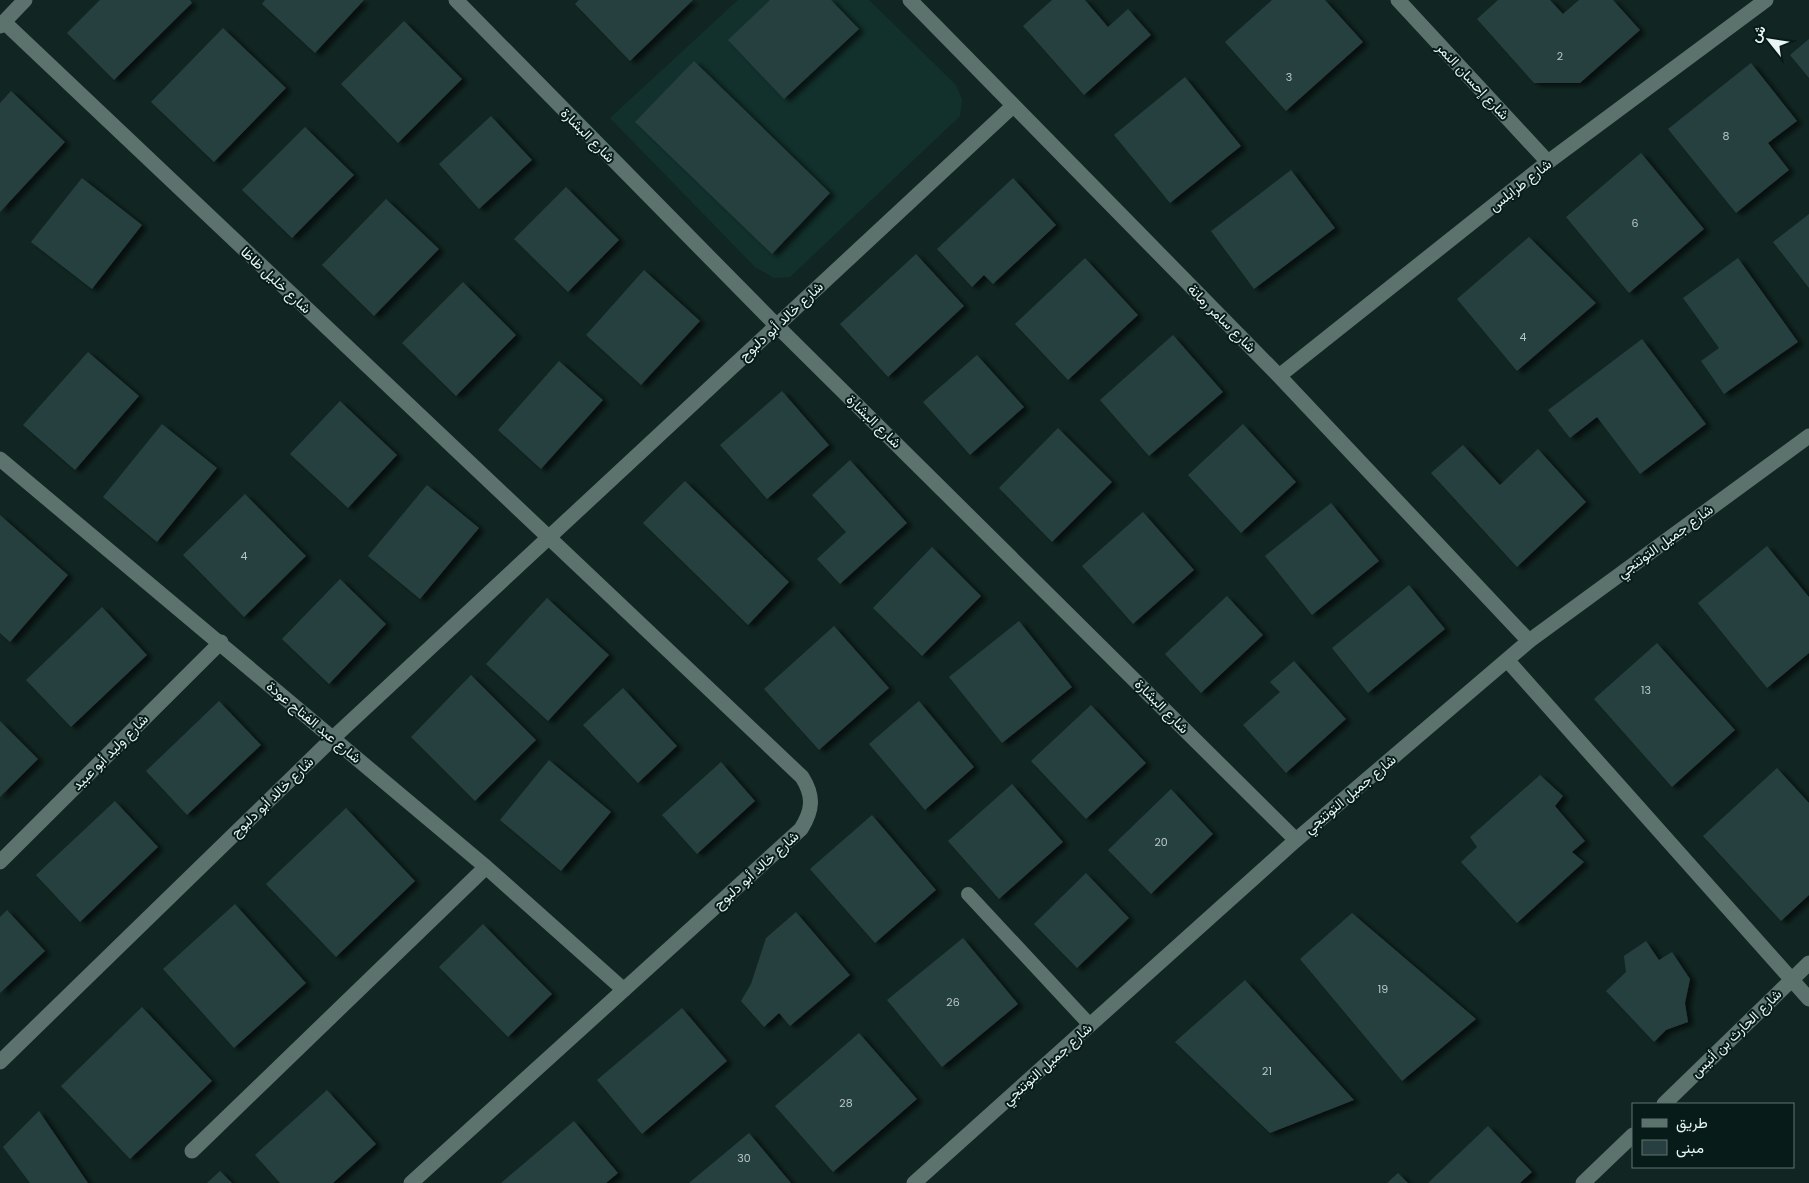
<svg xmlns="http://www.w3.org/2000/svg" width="1809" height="1183" viewBox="0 0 1809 1183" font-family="Poppins,Vazirmatn,sans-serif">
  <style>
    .built { fill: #12312c }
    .building { fill: #283f41; filter: url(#shadow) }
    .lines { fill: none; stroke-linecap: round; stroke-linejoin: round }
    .service { stroke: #5b726d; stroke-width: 14 }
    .minor { stroke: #5b726d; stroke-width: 15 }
    .tertiary { stroke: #5b726d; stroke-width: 15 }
    .labels { text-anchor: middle; stroke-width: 4; stroke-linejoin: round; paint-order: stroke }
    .number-label { font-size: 11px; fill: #b8c8c6 }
    .street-label { font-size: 14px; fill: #e8f5f2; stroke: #071c19 }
  </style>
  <defs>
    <filter id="shadow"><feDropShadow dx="5.5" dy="3" stdDeviation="2.5" flood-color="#0009"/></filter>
  </defs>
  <rect width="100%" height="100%" fill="#112622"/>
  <path class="built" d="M738 0H869L956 85 962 100 960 116 790 277 774 278 755 267 610 118Z"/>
  <path class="building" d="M100 0H190L192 3 114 80 67 33Z
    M265 0H364L315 53 262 4Z
    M579 0H693L630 61 575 4Z
    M770 0H831L859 29 784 99 728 40Z
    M1052 0H1085L1108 27 1128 9 1151 35 1084 95 1023 26Z
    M1272 0H1325L1363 42 1286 111 1225 42Z
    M1498 0H1550L1563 14 1579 0H1613L1640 30 1580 83H1534L1477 19Z
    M404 21 462 79 398 143 341 84Z
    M223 28 286 88 214 162 151 102Z
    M1809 39V78L1790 55Z
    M694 61 830 193 772 254 635 122Z
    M1751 63 1797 121 1768 143 1789 170 1736 213 1668 129Z
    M1185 77 1241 146 1170 203 1114 135Z
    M11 91 65 142 0 212V103Z
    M491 116 532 160 479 209 439 164Z
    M305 127 354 175 292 238 242 190Z
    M1641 153 1704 229 1629 293 1566 217Z
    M1291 170 1335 228 1254 289 1211 231Z
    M82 178 142 225 92 289 31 242Z
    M1013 178 1056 225 993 284 984 275 972 287 937 249Z
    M566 187 619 240 568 292 514 239Z
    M386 199 439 249 374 316 322 265Z
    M1809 214V288L1773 242Z
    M1529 237 1596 303 1517 371 1457 299Z
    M916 254 964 306 888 377 840 324Z
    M1085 258 1138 315 1068 380 1015 324Z
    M1738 258 1798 342 1724 394 1701 361 1719 348 1683 298Z
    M644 270 700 321 641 385 586 335Z
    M463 282 516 335 456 396 402 343Z
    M1173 335 1223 392 1149 456 1100 400Z
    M1642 339 1706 424 1640 474 1597 417 1570 438 1548 410Z
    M88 352 139 396 75 470 23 425Z
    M977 355 1024 407 970 455 923 402Z
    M559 361 603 400 541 469 498 430Z
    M782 391 829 445 767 499 720 445Z
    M340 401 397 455 348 508 290 454Z
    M162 424 217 468 157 542 103 497Z
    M1243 424 1296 482 1241 533 1188 475Z
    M1058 428 1112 482 1052 542 999 488Z
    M1463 445 1500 485 1538 449 1586 502 1517 567 1431 473Z
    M850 460 907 523 840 584 817 559 846 532 812 495Z
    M685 481 789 582 748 625 643 523Z
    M427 485 479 528 420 599 368 556Z
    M245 494 306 556 244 617 183 555Z
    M1331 503 1379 561 1312 615 1265 556Z
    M1143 512 1194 570 1133 624 1082 566Z
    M0 515 68 575 10 642 0 633Z
    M1767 546 1809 597V653L1767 688 1698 603Z
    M932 547 981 596 922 656 873 608Z
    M340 579 386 624 329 684 282 639Z
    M1409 585 1445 629 1368 693 1332 648Z
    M1227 596 1263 635 1201 693 1165 654Z
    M547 598 609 655 548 721 486 664Z
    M102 607 147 655 71 727 26 680Z
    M1019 621 1072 687 1002 743 949 677Z
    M834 626 889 688 819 750 764 689Z
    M1657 643 1735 730 1672 787 1594 699Z
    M1294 661 1346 719 1286 773 1243 725 1280 692 1270 682Z
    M471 675 536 740 475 801 411 737Z
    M623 688 677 746 638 783 583 725Z
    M219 701 261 745 187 815 146 771Z
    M919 701 974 767 925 810 869 744Z
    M1091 705 1146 763 1086 819 1031 761Z
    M0 721 38 759 0 797Z
    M549 760 611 812 561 871 500 820Z
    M721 762 755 801 697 854 662 815Z
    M1777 768 1809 803V895L1781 921 1703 836Z
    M1540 775 1563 796 1555 806 1585 841 1572 852 1584 862 1517 923 1461 862 1477 847 1470 837Z
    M1012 784 1063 842 999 899 948 841Z
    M1171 789 1213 834 1151 894 1108 850Z
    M115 801 158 847 80 922 36 875Z
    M346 808 415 881 336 957 266 884Z
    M872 815 936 890 875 943 810 869Z
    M1086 873 1129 918 1077 968 1034 924Z
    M235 904 306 983 234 1048 163 969Z
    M7 910 45 951 0 993V917Z
    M796 912 850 975 790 1026 779 1013 764 1027 741 1001 751 984 766 938Z
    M1352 913 1476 1019 1402 1081 1300 959Z
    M483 924 552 994 508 1037 439 967Z
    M963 938 1018 1004 942 1067 887 1000Z
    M1646 941 1659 960 1672 952 1690 979 1685 1003 1688 1022 1666 1030 1654 1042 1606 991 1626 972 1624 956Z
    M1245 980 1354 1100 1270 1133 1175 1042Z
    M142 1007 212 1081 130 1159 61 1086Z
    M682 1008 727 1061 642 1134 597 1080Z
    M859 1033 917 1099 833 1172 775 1106Z
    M327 1090 376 1144 333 1183H280L255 1155Z
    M39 1111 88 1183H30L3 1147Z
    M574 1121 618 1173 606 1183H501Z
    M1488 1126 1532 1172 1520 1183H1428Z
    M749 1133 791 1183H689Z
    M220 1171 232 1183H207Z
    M1398 1173 1408 1183H1387Z"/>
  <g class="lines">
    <path class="service" d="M968 894 1090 1025"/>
    <path class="minor" d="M456 0 776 325 1296 840
      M910 0 1279 376 1529 641
      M1398 0 1548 162
      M4 22 802 777C814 796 813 810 801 829L411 1183
      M0 26 25 0
      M1279 376 1548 162 1766 0
      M0 459 486 867 624 990
      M1508 661 1809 999
      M0 862 221 642
      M0 1062 333 738 1013 106
      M1664 1104 1809 963
      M192 1151 486 867
      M1583 1183 1633 1135"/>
    <path class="tertiary" d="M914 1183 1296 840 1529 641 1809 436"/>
  </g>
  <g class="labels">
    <g class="number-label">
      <text x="1560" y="60">2</text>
      <text x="1289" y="81">3</text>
      <text x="1726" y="140">8</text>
      <text x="1635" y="227">6</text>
      <text x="1523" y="341">4</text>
      <text x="244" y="560">4</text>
      <text x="1646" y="694">13</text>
      <text x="1161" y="846">20</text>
      <text x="1383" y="993">19</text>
      <text x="953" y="1006">26</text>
      <text x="1267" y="1075">21</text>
      <text x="846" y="1107">28</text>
      <text x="744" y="1162">30</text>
    </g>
    <g class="street-label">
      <text transform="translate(1473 81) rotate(47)" y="5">شارع إحسان النمر</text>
      <text transform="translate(588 135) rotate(45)" y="5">شارع البشارة</text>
      <text transform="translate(1520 185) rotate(-38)" y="5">شارع طرابلس</text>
      <text transform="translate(276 280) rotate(43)" y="5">شارع خليل ظاظا</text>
      <text transform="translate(1222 318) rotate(45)" y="5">شارع سامر رمانة</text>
      <text transform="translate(781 321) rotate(-43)" y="5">شارع خالد أبو دلبوح</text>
      <text transform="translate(874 421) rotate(44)" y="5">شارع البشارة</text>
      <text transform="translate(1665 541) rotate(-36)" y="5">شارع جميل التوتنجي</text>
      <text transform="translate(1162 706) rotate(45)" y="5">شارع البشارة</text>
      <text transform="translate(314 722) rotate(40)" y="5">شارع عبد الفتاح عودة</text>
      <text transform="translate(110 752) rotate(-45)" y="5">شارع وليد أبو عبيد</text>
      <text transform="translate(1350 794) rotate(-40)" y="5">شارع جميل التوتنجي</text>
      <text transform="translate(272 797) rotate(-44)" y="5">شارع خالد أبو دلبوح</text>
      <text transform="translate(756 870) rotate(-42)" y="5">شارع خالد أبو دلبوح</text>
      <text transform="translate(1736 1033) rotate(-44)" y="5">شارع الحارث بن أنيس</text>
      <text transform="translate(1047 1064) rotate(-42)" y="5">شارع جميل التوتنجي</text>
    </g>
  </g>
  <rect x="1632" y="1103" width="162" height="65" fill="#071c19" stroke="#617370"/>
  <rect x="1642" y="1119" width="25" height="8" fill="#5b726d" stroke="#617370"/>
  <text x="1676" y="1128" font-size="15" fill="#e8f5f2">طريق</text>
  <rect x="1642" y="1140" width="25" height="15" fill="#283f41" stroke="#617370"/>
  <text x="1676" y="1153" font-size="15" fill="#e8f5f2">مبنى</text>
  <g transform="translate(1769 40) rotate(300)" stroke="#071c19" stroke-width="4" paint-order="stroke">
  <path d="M0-4L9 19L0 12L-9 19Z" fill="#e8f5f2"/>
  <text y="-8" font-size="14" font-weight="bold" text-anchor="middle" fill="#e8f5f2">ش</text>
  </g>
</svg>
